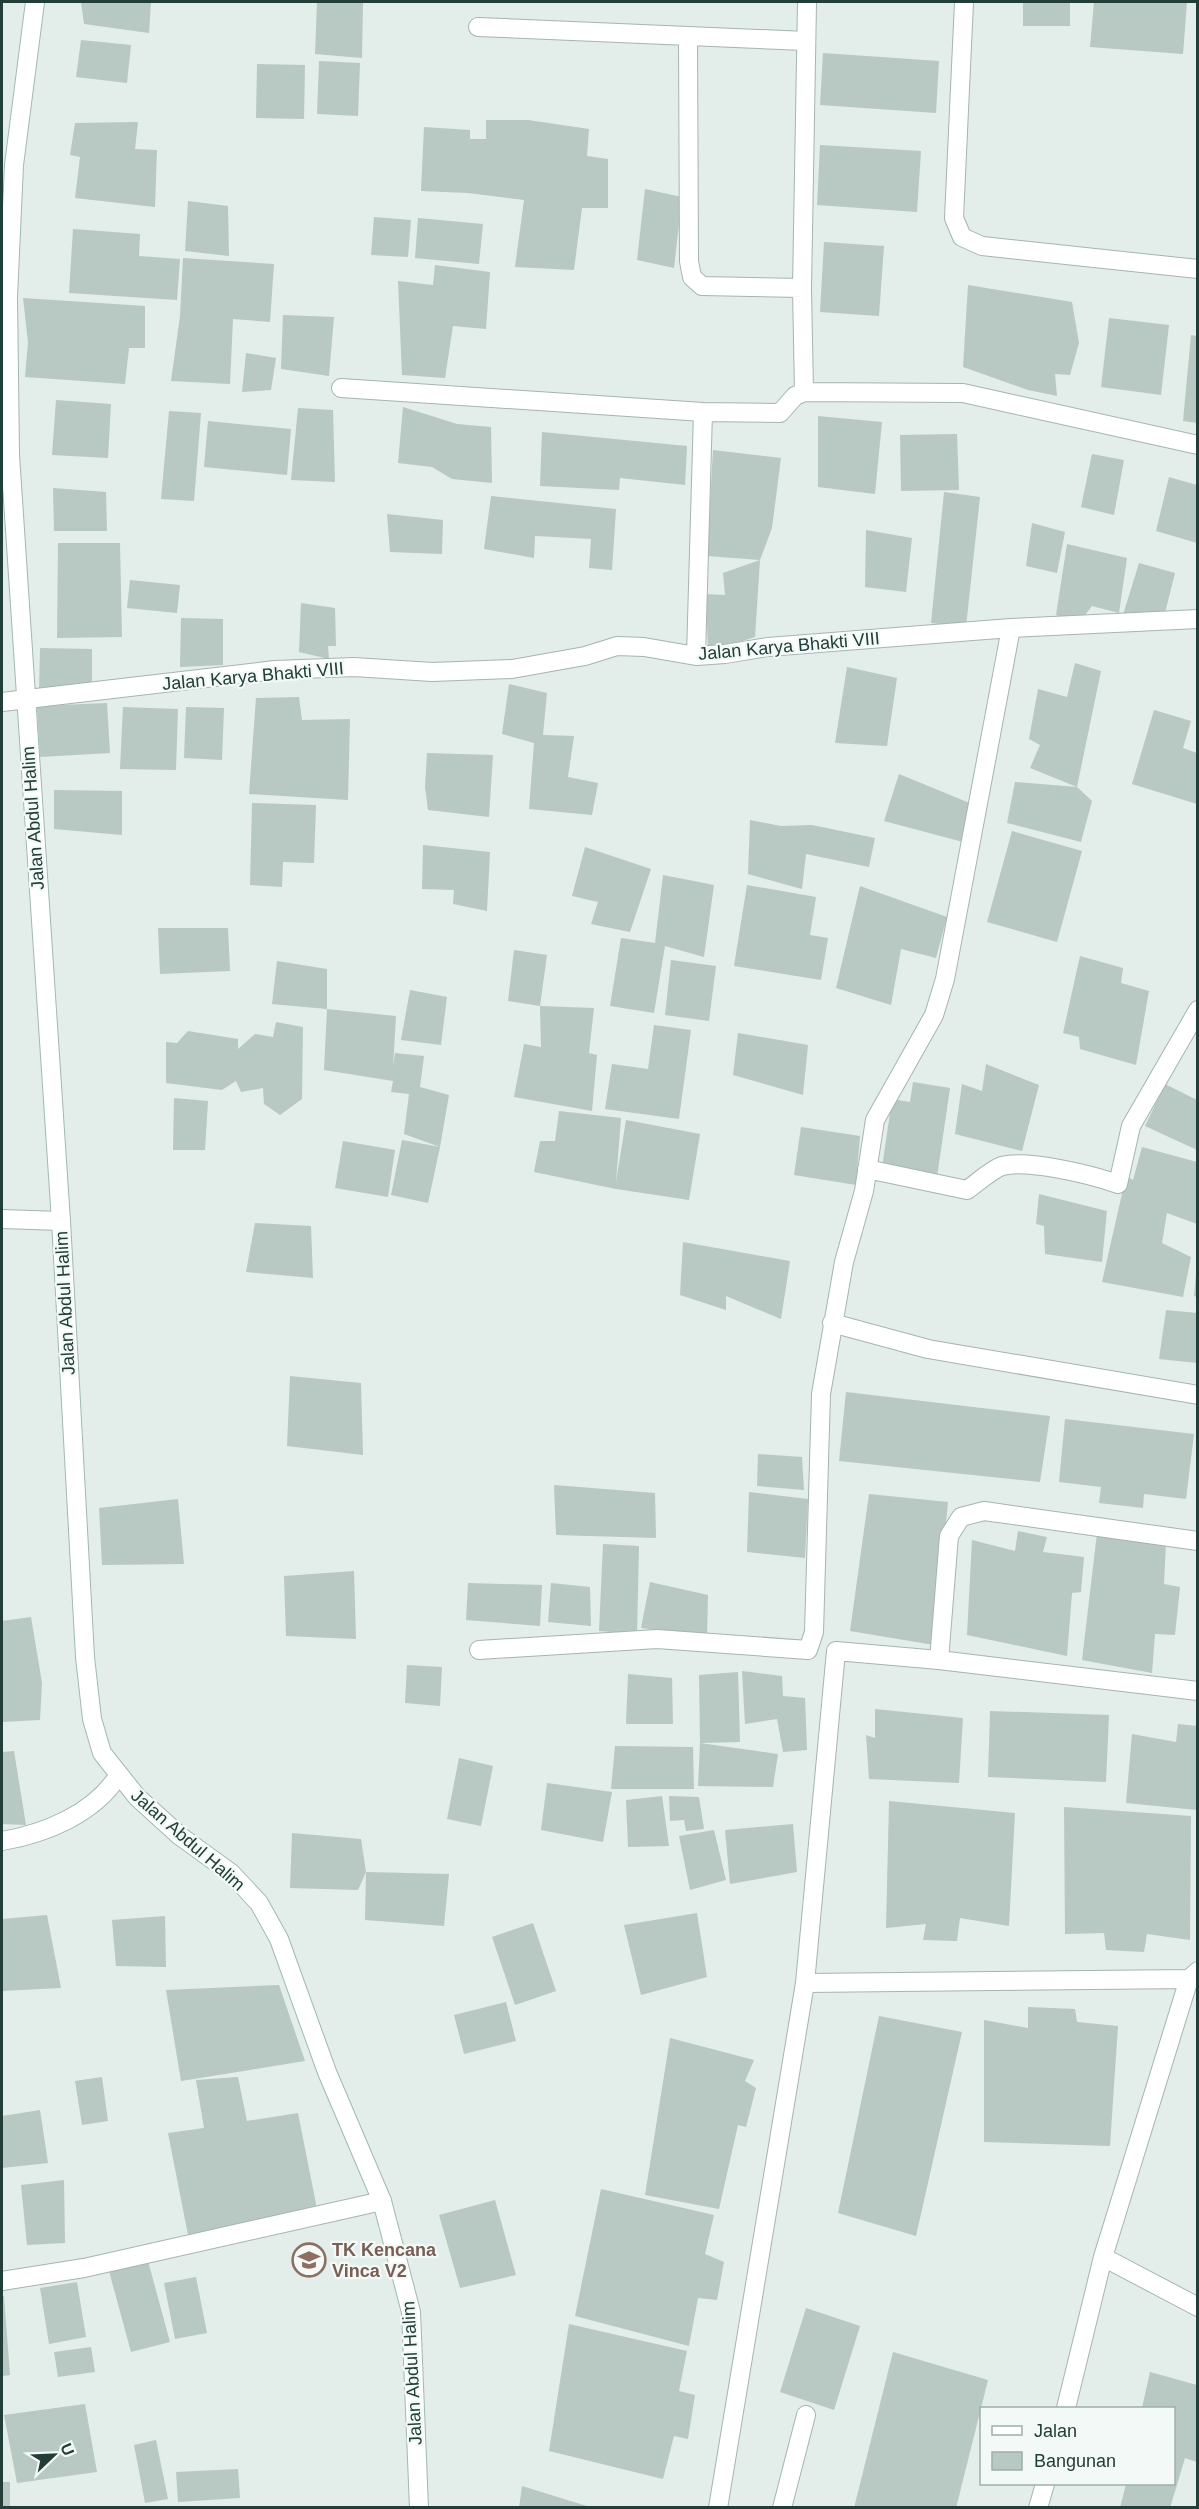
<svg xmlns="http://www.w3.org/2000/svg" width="1199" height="2509" viewBox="0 0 1199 2509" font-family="Helvetica,sans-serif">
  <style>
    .building { fill: #b8c8c2 }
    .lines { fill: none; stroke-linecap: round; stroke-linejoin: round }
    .lane-casing { stroke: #a5b5b0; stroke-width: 20 }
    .street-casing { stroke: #a5b5b0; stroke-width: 20 }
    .secondary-casing { stroke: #a1b9b2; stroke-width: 20 }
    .lane { stroke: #fff; stroke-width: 18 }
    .street { stroke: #fff; stroke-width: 18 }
    .secondary { stroke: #fff; stroke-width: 18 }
    .labels { text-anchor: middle; stroke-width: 4.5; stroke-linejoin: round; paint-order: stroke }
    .street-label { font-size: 18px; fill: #223e38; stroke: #f3f9f7 }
    .education-label { font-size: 18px; font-weight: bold; fill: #785e54; stroke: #f3f9f7; text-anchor: start }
  </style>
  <rect width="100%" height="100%" fill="#e3ede9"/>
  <path class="building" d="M81 2H151L149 33 84 24Z
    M317 2 363 3 362 58 315 54Z
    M1023 2H1070V26H1023Z
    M1094 2H1187L1183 54 1090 47Z
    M81 40 131 45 127 83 76 77Z
    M823 53 939 61 936 113 820 105Z
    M319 61 360 63 358 116 317 114Z
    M257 64 305 65 304 119 256 118Z
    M486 120H528L589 129 587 156 608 159V208H582L574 270 515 267 524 200 468 193 421 191 424 127 470 130V139H486Z
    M138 122 135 149 157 150 155 207 75 198 80 157 70 155 75 123Z
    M820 145 921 151 917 212 817 205Z
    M645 189 682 197 674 268 637 260Z
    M188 201 228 206 229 256 185 251Z
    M374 217 411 220 408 257 371 255Z
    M418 218 483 224 479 264 415 258Z
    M73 229 140 234 139 256 180 259 177 300 69 293Z
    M824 242 884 246 879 316 820 312Z
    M183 258 274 264 270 322 233 319 230 384 171 381 180 316Z
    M435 265 490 272 486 329 453 326 445 378 402 375 398 281 433 285Z
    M968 285 1072 302 1079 343 1070 375 1055 374 1057 396 1028 390 963 367Z
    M23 298 145 306V348H129L125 384 25 377 28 342Z
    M283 315 334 317 329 376 281 369Z
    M1109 318 1169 325 1161 395 1101 387Z
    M1191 335 1197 336V423L1183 421Z
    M246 353 276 358 271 390 242 392Z
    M56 400 111 404 108 458 52 455Z
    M403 407 457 424 491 427 492 483 452 479 432 467 398 463Z
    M298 408 333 410 335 482 291 480Z
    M169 411 201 413 194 501 161 499Z
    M818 416 882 422 875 494 818 487Z
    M208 421 291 429 287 475 204 467Z
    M542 432 687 446 685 485 620 478 619 490 540 486Z
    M957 434 959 490 901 491 900 435Z
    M713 450 781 458 772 528 760 560 707 556Z
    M1092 454 1124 460 1114 515 1081 507Z
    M1169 477 1197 485V543L1156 531Z
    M53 488 106 492 107 531H54Z
    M944 492 980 497 966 627 931 623Z
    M491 496 616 509 612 570 589 568 591 539 535 536 534 558 484 549Z
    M387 514 443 520 442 554 390 552Z
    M1032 523 1065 532 1057 573 1026 566Z
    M866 530 912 538 906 592 865 587Z
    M58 543H120L122 637 57 638Z
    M1067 544 1127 558 1119 613 1092 606 1079 623 1056 615Z
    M760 560 755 637 708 652 706 594 725 595 723 573Z
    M1139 563 1175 573 1165 613 1122 618Z
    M130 580 180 585 177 613 127 608Z
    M301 603 335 608 336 646H328L329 659 299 652Z
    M181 618 223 619V665L180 667Z
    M40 648 92 649V687L39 693Z
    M1075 663 1101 671 1077 787 1030 768 1040 745 1029 739 1038 689 1067 697Z
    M847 667 897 678 887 746 835 743Z
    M509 684 547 693 543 735 574 736 568 777 598 783 592 815 529 809 534 743 502 734Z
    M299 697 302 720 350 719 348 800 249 794 256 698Z
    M107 703 110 753 40 757 37 706Z
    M123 707 178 709 176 770 120 769Z
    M186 707 224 708 222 760 184 758Z
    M1154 710 1191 721 1183 748 1197 753V804L1132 784Z
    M427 753 493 755 489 817 428 810 425 787Z
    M899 774 972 804 963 842 884 821Z
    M1015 782 1077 787 1092 801 1081 842 1007 823Z
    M54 790 122 791V835L54 829Z
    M252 803 316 805 314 863 283 862 282 887 250 885Z
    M750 820 781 826 812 825 875 838 869 867 806 854 802 889 748 874Z
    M1012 831 1082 851 1057 942 987 922Z
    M423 845 490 852 487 911 453 904 454 890 422 889Z
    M585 847 651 869 630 932 591 924 598 902 572 896Z
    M663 875 714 885 704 957 665 946 654 1013 610 1006 621 938 655 943Z
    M747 885 816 897 810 935 828 938 821 980 734 966Z
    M860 886 947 917 936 958 901 949 891 1005 836 988Z
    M158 928H228L230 971 160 974Z
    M514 950 547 955 540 1006 508 1001Z
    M1080 956 1123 968 1121 983 1149 991 1136 1065 1080 1049 1079 1037 1063 1033Z
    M671 960 716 966 709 1021 665 1015Z
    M277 961 327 969V1009L272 1004Z
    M410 990 447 997 441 1045 401 1040Z
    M540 1006 594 1008 589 1053 597 1055 592 1111 514 1097 524 1044 541 1047Z
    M327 1009 396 1016 393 1067 395 1053 424 1056 420 1087 449 1095 440 1147 428 1203 391 1195 402 1140 440 1147 404 1134 409 1094 391 1092 393 1081 324 1070Z
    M276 1022 303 1027 302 1099 280 1115 264 1104 263 1088 241 1092 236 1081 222 1090 166 1083V1042L177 1043 188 1031 238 1039V1049L255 1034 273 1037Z
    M654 1025 691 1030 679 1119 605 1109 612 1064 648 1069Z
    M738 1033 808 1045 803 1095 733 1075Z
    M986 1064 1039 1085 1022 1151 955 1134 962 1084 982 1091Z
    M913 1082 950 1088 937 1177 882 1168 892 1099 910 1102Z
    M1165 1084 1197 1100V1150L1145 1126Z
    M174 1098 208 1101 205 1150H173Z
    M559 1111 621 1118 616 1182 626 1120 700 1134 689 1200 616 1189 534 1172 540 1141H555Z
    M801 1127 860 1136 856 1185 794 1175Z
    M343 1141 395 1150 388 1197 335 1188Z
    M1142 1147 1197 1162V1224L1167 1213 1162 1243 1191 1257 1183 1297 1102 1282 1126 1176 1133 1180Z
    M1039 1194 1107 1211 1102 1262 1045 1254 1044 1226 1036 1224Z
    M255 1223 311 1226 313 1278 246 1272Z
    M683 1242 790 1261 781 1319 726 1296V1310L680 1295Z
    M1196 1275H1197V1297L1194 1296Z
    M1166 1310 1197 1313V1363L1159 1359Z
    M290 1376 361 1383 363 1455 287 1446Z
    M846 1392 1050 1416 1040 1482 839 1461Z
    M1065 1419 1194 1434 1186 1499 1144 1494 1143 1508 1099 1503 1101 1487 1059 1482Z
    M758 1454 802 1457 804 1490 757 1486Z
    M554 1485 655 1493 656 1538 556 1535Z
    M749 1492 808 1499 805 1558 747 1552Z
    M869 1494 948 1502 934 1645 850 1631Z
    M178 1499 184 1564 102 1565 99 1508Z
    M1018 1531 1047 1537 1043 1552 1084 1557 1081 1592 1072 1593 1067 1656 967 1635 972 1540 1015 1551Z
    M1097 1533 1166 1542 1164 1584 1180 1587 1175 1635 1155 1634 1152 1673 1082 1660Z
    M603 1544 639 1546 637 1634 599 1631Z
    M354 1571 356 1639 286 1636 284 1576Z
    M650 1582 708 1595 707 1637 641 1628Z
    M468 1583 542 1585 540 1626 466 1620Z
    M551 1583 590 1587 591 1626 548 1622Z
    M31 1617 42 1683 40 1720 2 1722V1621Z
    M407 1665 442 1667 440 1706 405 1703Z
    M742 1671 782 1676 783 1696 805 1698 807 1750 783 1752 777 1719 745 1724Z
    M738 1672 740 1742 700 1743 699 1675Z
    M628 1674 672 1678 673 1724H626Z
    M875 1709 963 1718 959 1783 869 1779 866 1735 875 1738Z
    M990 1711 1109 1715 1106 1782 988 1777Z
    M1178 1724 1197 1726V1810L1126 1803 1132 1734 1176 1742Z
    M700 1743 778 1754 773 1787 698 1786Z
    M615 1746 693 1747 694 1789H611Z
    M14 1751 26 1825 2 1824V1752Z
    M459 1758 493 1766 481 1826 447 1819Z
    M547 1783 612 1792 603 1842 541 1830Z
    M662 1796 669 1846 628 1847 626 1800Z
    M669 1796 699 1797 704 1829 686 1831 684 1820 670 1821Z
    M889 1801 1015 1813 1009 1926 960 1918 957 1941 923 1940 926 1924 886 1928Z
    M1064 1807 1191 1816 1190 1940 1147 1934 1144 1952 1106 1950 1104 1933 1065 1934Z
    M793 1824 797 1872 730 1884 725 1830Z
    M714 1830 726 1880 690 1890 679 1836Z
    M292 1833 361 1839 366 1872 358 1890 290 1888Z
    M366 1872 449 1874 444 1926 365 1920Z
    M697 1913 707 1977 641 1995 624 1925Z
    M47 1915 61 1988 2 1991V1919Z
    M165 1916 166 1967 116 1966 112 1920Z
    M533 1923 556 1991 515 2005 492 1937Z
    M279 1985 305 2061 181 2081 166 1990Z
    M506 2002 516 2041 464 2054 454 2015Z
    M1028 2007 1075 2009 1077 2022 1118 2026 1110 2146 984 2142V2020L1028 2028Z
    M879 2016 962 2032 916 2236 838 2213Z
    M670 2038 754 2060 745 2081 756 2088 746 2127 738 2125 719 2209 645 2195Z
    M102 2077 108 2121 82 2125 75 2081Z
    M238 2077 247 2121 298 2113 317 2209 188 2235 168 2133 204 2128 196 2080Z
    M40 2110 48 2163 2 2168V2116Z
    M64 2180 65 2243 27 2245 21 2185Z
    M601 2189 714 2215 705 2254 724 2262 717 2300 698 2298 689 2346 575 2316Z
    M495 2200 516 2275 460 2288 439 2215Z
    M148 2261 170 2342 131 2352 109 2271Z
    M196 2277 207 2333 175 2339 164 2283Z
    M77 2282 86 2337 49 2344 40 2288Z
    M2 2296H4L10 2375 2 2376Z
    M806 2308 860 2326 834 2410 780 2392Z
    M569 2324 687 2351 679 2391 695 2395 688 2439 674 2436 663 2479 549 2451Z
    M91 2347 95 2372 58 2377 54 2352Z
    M893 2352 988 2380 956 2508H854Z
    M1150 2372 1197 2385V2462L1185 2458 1170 2508H1120L1126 2484H1174V2408H1142Z
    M85 2404 97 2472 17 2483 4 2415Z
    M156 2440 168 2499 145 2503 134 2445Z
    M238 2469 240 2498 178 2502 176 2472Z
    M2 2482H10V2508H2Z
    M522 2486 590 2507V2508H519Z"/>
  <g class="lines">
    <defs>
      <path id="lane" d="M939 1660 949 1536 961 1517 984 1511 1198 1541
        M805 1983 1189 1979 1198 1971
        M1103 2257 1189 1979
        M1066 2408 1103 2257 1198 2307
        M718 2508 805 1983 836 1651 939 1660 1198 1691
        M782 2508 806 2415
        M1038 2508 1045 2484"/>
      <path id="street" d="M964 2 954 218 962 237 982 246 1198 269
        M478 27 806 41
        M688 36 689 261 692 277 702 286 802 288
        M341 388 703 412 780 413 795 396 804 392 963 393 1198 445
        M804 392 802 288 807 2
        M696 656 703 412
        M2 702 275 670 354 667 432 672 512 669 585 656 617 646 644 647 696 656 725 654 768 647 1011 628 1198 619
        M867 1169 967 1190C977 1183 991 1170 1002 1166 1028 1159 1092 1175 1118 1184L1131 1126 1198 1010
        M2 1219 61 1221
        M832 1323 928 1349 1198 1395
        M479 1650 657 1639 808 1650 814 1632 821 1394 844 1262 864 1191 875 1120 934 1015 945 979 1011 628
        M2 1841C44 1834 94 1814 118 1776
        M2 2281 84 2268 382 2201"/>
      <path id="secondary" d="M35 2 14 165 8 297 10 455 61 1221 85 1657 92 1719 102 1753 137 1797 180 1836 231 1873 259 1903 279 1939 327 2072 382 2201 411 2312 419 2508"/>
    </defs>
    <use href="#lane" class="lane-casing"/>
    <use href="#street" class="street-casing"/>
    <use href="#secondary" class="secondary-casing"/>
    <use href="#lane" class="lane"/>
    <use href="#street" class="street"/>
    <use href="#secondary" class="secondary"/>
  </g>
  <defs>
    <symbol id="school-ring" viewBox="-11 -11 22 22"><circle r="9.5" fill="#f3f9f7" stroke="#8d6e63" stroke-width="1.5"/><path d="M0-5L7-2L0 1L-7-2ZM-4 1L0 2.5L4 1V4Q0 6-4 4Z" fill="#8d6e63"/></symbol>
  </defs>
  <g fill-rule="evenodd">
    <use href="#school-ring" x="290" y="2241" width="38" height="38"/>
  </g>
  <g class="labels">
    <g class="street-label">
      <text transform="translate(789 646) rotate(-5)" y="6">Jalan Karya Bhakti VIII</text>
      <text transform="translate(253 676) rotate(-5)" y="6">Jalan Karya Bhakti VIII</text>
      <text transform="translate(33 818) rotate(-94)" y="6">Jalan Abdul Halim</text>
      <text transform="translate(65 1303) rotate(-93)" y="6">Jalan Abdul Halim</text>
      <text transform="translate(188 1840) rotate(41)" y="6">Jalan Abdul Halim</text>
      <text transform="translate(412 2373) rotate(-93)" y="6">Jalan Abdul Halim</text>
    </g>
    <g class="education-label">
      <text x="332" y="2256">TK Kencana<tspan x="332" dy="21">Vinca V2</tspan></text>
    </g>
  </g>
  <rect width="1199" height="2509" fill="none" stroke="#223e38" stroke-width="6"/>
  <rect x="980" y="2407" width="195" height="78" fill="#f3f9f7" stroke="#9faeab" stroke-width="1.5"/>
  <rect x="992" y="2426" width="30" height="9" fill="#ffffff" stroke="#9faeab" stroke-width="1.5"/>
  <text x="1034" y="2437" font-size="18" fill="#223e38">Jalan</text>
  <rect x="992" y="2452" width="30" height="18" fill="#b8c8c2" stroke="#9faeab" stroke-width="1.5"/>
  <text x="1034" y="2467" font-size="18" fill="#223e38">Bangunan</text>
  <g transform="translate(54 2455) rotate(67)" stroke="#f3f9f7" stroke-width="4.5" paint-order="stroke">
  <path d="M0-4.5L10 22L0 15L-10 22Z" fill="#223e38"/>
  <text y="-9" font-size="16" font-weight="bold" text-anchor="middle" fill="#223e38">U</text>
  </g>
</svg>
